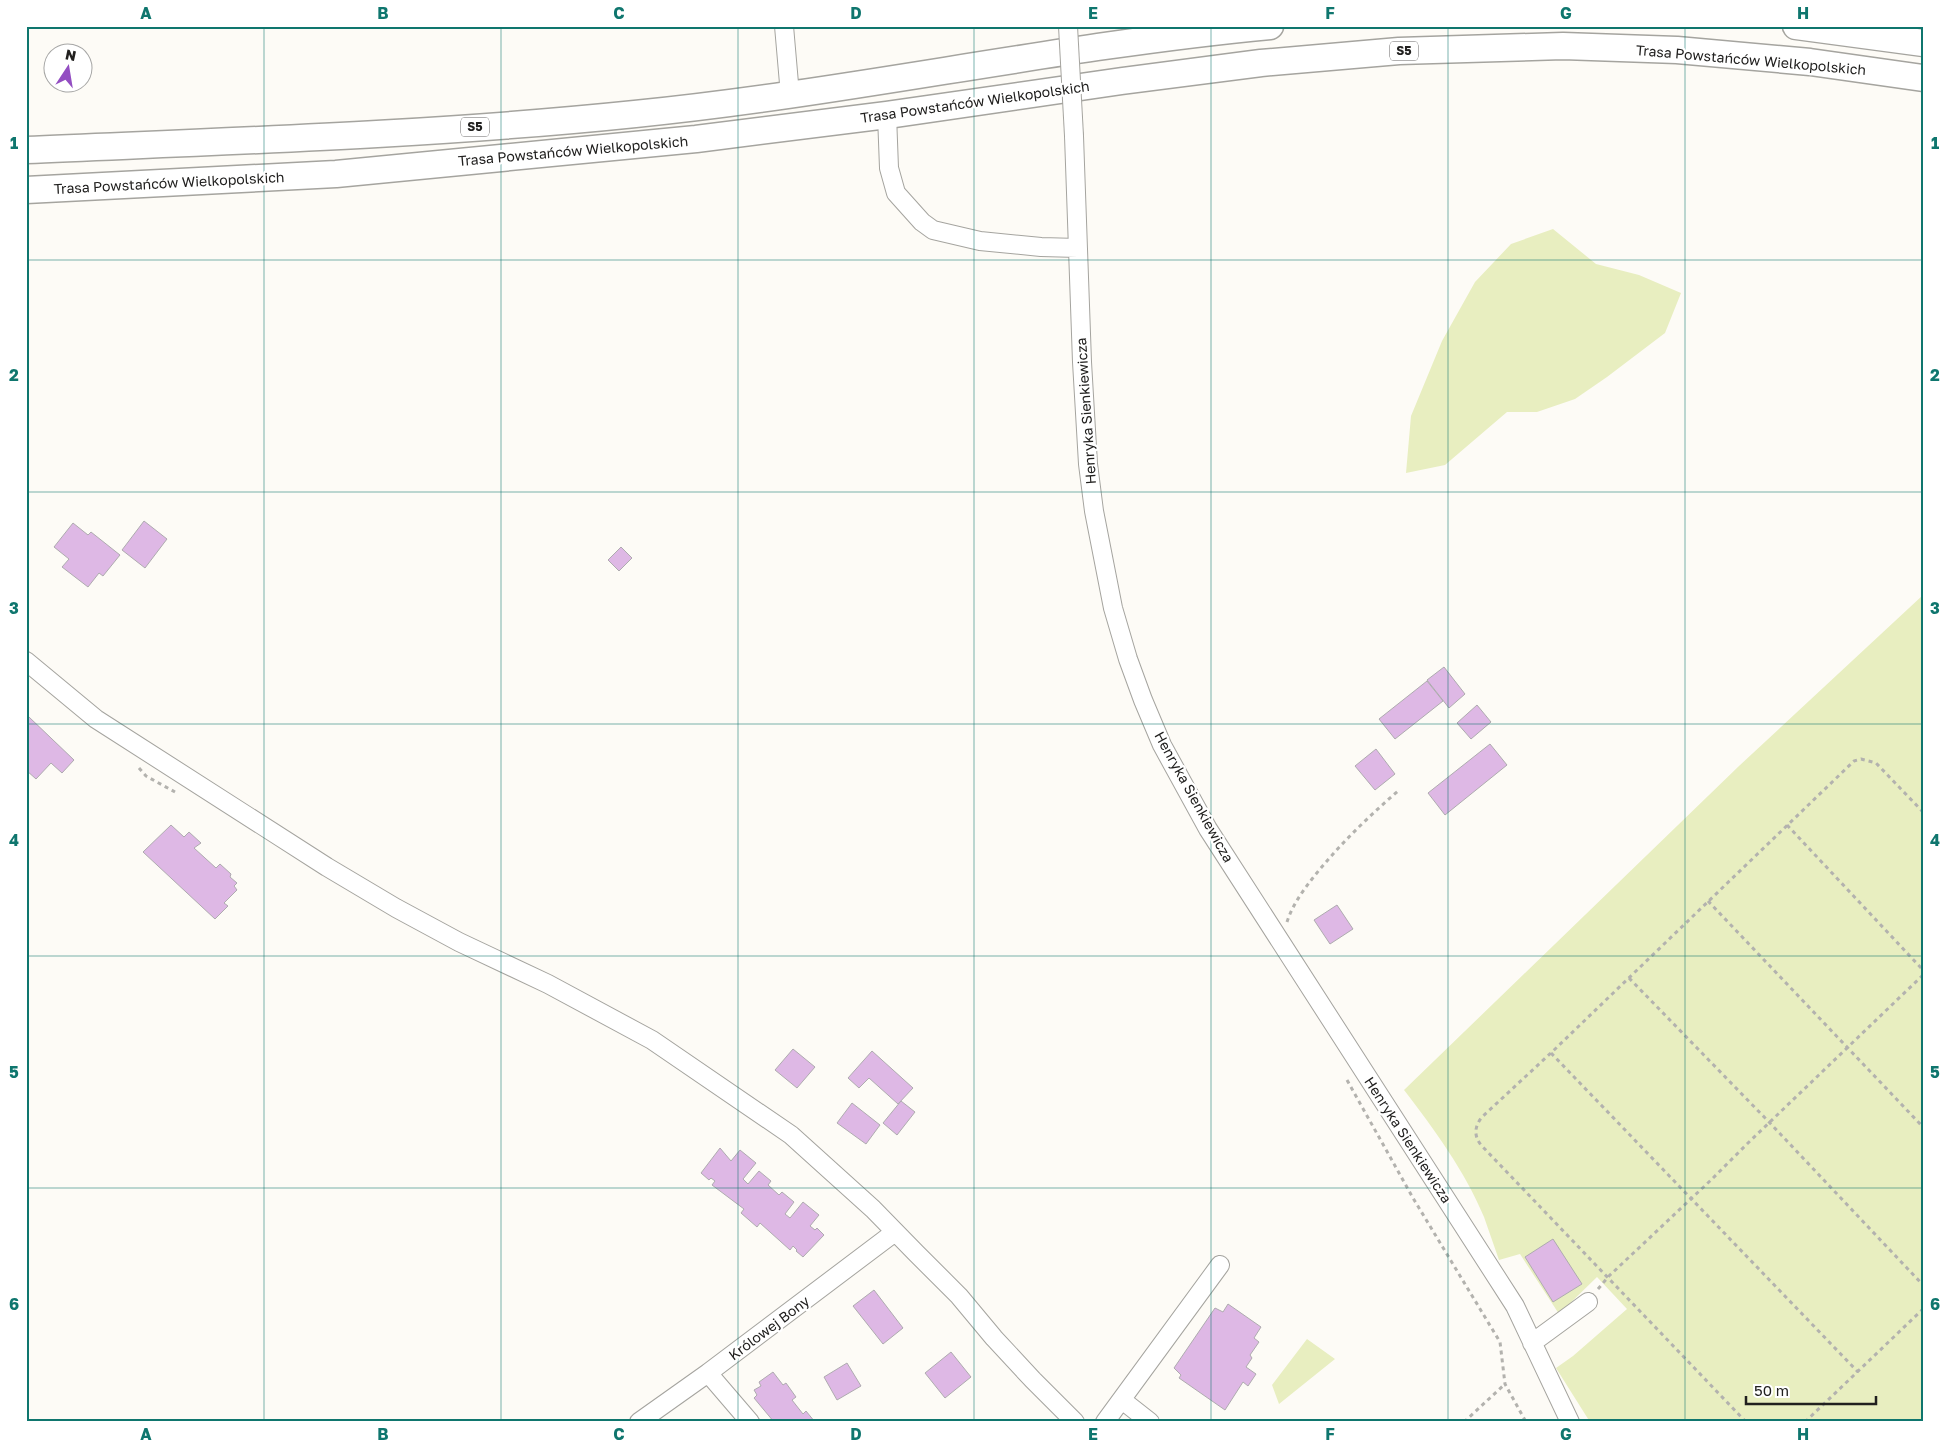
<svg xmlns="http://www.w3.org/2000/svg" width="1949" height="1448" viewBox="0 0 1949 1448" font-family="'Golos Text',sans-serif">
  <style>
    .green { fill: #e8eec0 }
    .building { fill: #deb8e5; stroke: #aeabaf }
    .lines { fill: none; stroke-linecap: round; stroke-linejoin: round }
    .minor-casing { stroke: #a5a49f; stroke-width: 20 }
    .highway-casing { stroke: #a5a49f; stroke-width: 29 }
    .path { stroke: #b3b2ae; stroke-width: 3; stroke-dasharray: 4 4; stroke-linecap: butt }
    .minor { stroke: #fff; stroke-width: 18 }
    .highway { stroke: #fff; stroke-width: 26 }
    .minor-bridge-casing { stroke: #a5a49f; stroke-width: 20; stroke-linecap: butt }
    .minor-bridge { stroke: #fff; stroke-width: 18 }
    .grid { fill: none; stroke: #0f766e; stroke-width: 1; stroke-opacity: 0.55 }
    .labels { text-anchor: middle; stroke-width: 4.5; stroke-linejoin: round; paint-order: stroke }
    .shield { fill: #fff; stroke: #646362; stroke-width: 1 }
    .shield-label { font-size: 12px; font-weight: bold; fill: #21201f }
    .street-label { font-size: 14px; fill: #21201f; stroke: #fff }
    .neatline { fill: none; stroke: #0f766e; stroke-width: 2 }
    .grid-label { font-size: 16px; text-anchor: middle; font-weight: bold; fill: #0f766e }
  </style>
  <rect width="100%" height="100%" fill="#fdfbf6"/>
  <path class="green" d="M1553 229 1596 264 1639 275 1681 293 1665 333 1607 377 1575 399 1537 412H1507L1445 465 1406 473 1411 416 1442 341 1475 282 1511 244Z
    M1923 595V1422H1590L1556 1368 1573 1356 1627 1309 1597 1277 1559 1314 1520 1254 1499 1260C1494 1246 1489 1231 1484 1217 1465 1171 1434 1129 1404 1090L1739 766Z
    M1307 1339 1335 1359 1279 1404 1272 1385Z"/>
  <path class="building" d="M144 521 167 539 145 568 122 550Z
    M73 523 88 535 91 532 120 555 103 576 99 573 88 587 62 567 69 559 54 547Z
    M621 547 632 558 619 571 608 560Z
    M1444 667 1465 694 1449 708 1427 680Z
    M1427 681 1443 701 1395 739 1379 719Z
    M1477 705 1491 722 1471 739 1457 723Z
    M29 717 74 760 62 773 51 763 36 779 26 770V720Z
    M1490 744 1507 765 1445 815 1428 793Z
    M1376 749 1395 774 1375 790 1355 766Z
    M171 825 184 837 189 832 201 843 194 848 216 868 220 864 231 874 230 877 237 883 234 886 237 890 224 903 228 906 215 919 143 852Z
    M1337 905 1353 929 1330 944 1314 920Z
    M793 1049 815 1067 797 1088 775 1070Z
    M872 1051 913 1088 898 1104 869 1078 859 1088 848 1078Z
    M901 1101 915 1112 897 1135 883 1123Z
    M852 1103 880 1125 866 1144 837 1123Z
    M720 1148 731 1161 740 1150 756 1163 743 1179 748 1184 759 1171 771 1181 768 1185 779 1195 782 1192 794 1202 785 1214 790 1218 803 1202 819 1215 810 1226 815 1230 817 1228 824 1235 803 1257 796 1251 797 1250 793 1246 790 1250 760 1223 757 1227 741 1213 744 1209 712 1185 715 1181 711 1178 709 1180 701 1173Z
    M1553 1239 1582 1284 1553 1302 1525 1257Z
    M874 1290 903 1328 883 1344 853 1306Z
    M1228 1304 1261 1327 1254 1338 1259 1342 1250 1355 1252 1358 1246 1367 1256 1374 1248 1386 1243 1382 1225 1410 1179 1378 1181 1375 1174 1368 1215 1308 1223 1312Z
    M951 1352 971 1377 945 1398 925 1373Z
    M847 1363 861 1386 837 1400 824 1377Z
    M773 1372 783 1385 786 1383 796 1397 792 1400 803 1414 806 1411 815 1422H774L754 1398 757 1395 754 1390 761 1386 759 1382Z"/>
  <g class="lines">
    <defs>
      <path id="minor" d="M784 26 790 95
        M887 115 889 168 896 193 922 222 933 230 980 241 1041 247 1078 248
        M1074 136 1082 362 1088 464 1094 511 1113 608 1128 659 1143 700 1162 745 1208 829 1515 1306 1570 1422
        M26 661 96 719 327 867 396 908 459 942 548 984 652 1040 791 1135 873 1209 916 1253 959 1296 994 1338 1033 1380 1075 1422
        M1532 1343 1588 1302
        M708 1373 750 1422
        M1122 1400 1150 1422
        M639 1422 708 1373 895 1232
        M1105 1422 1220 1265"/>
      <path id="highway" d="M1796 26 1923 43
        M26 150C229 141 432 135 635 114 847 93 1057 46 1270 26
        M26 190 336 174 696 139 887 115 1122 81 1261 63 1399 51 1563 46 1677 50 1810 62 1923 78"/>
    </defs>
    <use href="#minor" class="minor-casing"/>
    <use href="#highway" class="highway-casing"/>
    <path class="path" d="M139 768 146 776 175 792
      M1787 825 1923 970
      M1708 901 1923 1127
      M1287 922C1292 906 1302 892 1312 879 1338 846 1367 818 1398 791
      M1629 978 1769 1122 1923 1285
      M1551 1053 1858 1372
      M1347 1080 1413 1198 1500 1342 1505 1384 1526 1422
      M1598 1289 1609 1276 1711 1180 1748 1143 1923 975
      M1464 1422 1505 1384
      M1746 1422 1481 1145C1474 1136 1474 1127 1482 1117L1553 1051 1854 761 1861 759 1876 763 1923 812
      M1805 1422 1923 1309"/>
    <use href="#minor" class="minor"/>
    <use href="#highway" class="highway"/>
    <defs>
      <path id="minor-bridge" d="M1068 26 1074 136"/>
    </defs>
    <use href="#minor-bridge" class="minor-bridge-casing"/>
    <use href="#minor-bridge" class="minor-bridge"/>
  </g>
  <path class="grid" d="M264 26V1422M501 26V1422M738 26V1422M974 26V1422M1211 26V1422M1448 26V1422M1685 26V1422M26 260H1923M26 492H1923M26 724H1923M26 956H1923M26 1188H1923"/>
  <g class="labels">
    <g class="shield">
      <rect x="1390" y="41.5" width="28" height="19" rx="4"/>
      <rect x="461" y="117.5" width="28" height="19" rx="4"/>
    </g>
    <g class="shield-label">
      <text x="1404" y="55">S5</text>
      <text x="475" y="131">S5</text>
    </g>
    <g class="street-label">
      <text transform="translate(1751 60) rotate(5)" y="5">Trasa Powstańców Wielkopolskich</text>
      <text transform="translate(975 102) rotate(-8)" y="5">Trasa Powstańców Wielkopolskich</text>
      <text transform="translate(573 151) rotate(-5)" y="5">Trasa Powstańców Wielkopolskich</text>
      <text transform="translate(169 183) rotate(-3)" y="5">Trasa Powstańców Wielkopolskich</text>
      <text transform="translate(1086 411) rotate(-94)" y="5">Henryka Sienkiewicza</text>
      <text transform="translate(1194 797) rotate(61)" y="5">Henryka Sienkiewicza</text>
      <text transform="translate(1408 1140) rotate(57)" y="5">Henryka Sienkiewicza</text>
      <text transform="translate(769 1328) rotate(-37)" y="5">Królowej Bony</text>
    </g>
  </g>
  <rect width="1949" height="1448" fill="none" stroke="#ffffff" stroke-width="55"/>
  <g transform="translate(68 68) rotate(12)"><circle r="24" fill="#ffffff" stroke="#a6a6a5"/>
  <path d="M0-4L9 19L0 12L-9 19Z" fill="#934ec2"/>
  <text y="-8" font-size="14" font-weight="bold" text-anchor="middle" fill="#21201f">N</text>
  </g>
  <path d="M1746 1396v8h130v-8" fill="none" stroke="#21201f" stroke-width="2.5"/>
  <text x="1754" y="1396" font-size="15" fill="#21201f" stroke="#ffffff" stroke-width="4" paint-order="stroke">50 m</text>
  <rect x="28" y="28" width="1894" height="1392" class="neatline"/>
  <g class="grid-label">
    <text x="146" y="19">A</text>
    <text x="383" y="19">B</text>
    <text x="619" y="19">C</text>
    <text x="856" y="19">D</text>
    <text x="1093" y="19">E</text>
    <text x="1330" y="19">F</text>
    <text x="1566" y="19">G</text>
    <text x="1803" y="19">H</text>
    <text x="14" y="149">1</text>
    <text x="1935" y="149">1</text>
    <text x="14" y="381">2</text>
    <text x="1935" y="381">2</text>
    <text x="14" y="614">3</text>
    <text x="1935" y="614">3</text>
    <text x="14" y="846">4</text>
    <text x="1935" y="846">4</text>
    <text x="14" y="1078">5</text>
    <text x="1935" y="1078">5</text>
    <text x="14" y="1310">6</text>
    <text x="1935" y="1310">6</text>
    <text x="146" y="1440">A</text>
    <text x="383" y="1440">B</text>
    <text x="619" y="1440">C</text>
    <text x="856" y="1440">D</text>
    <text x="1093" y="1440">E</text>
    <text x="1330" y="1440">F</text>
    <text x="1566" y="1440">G</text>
    <text x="1803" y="1440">H</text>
  </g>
</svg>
